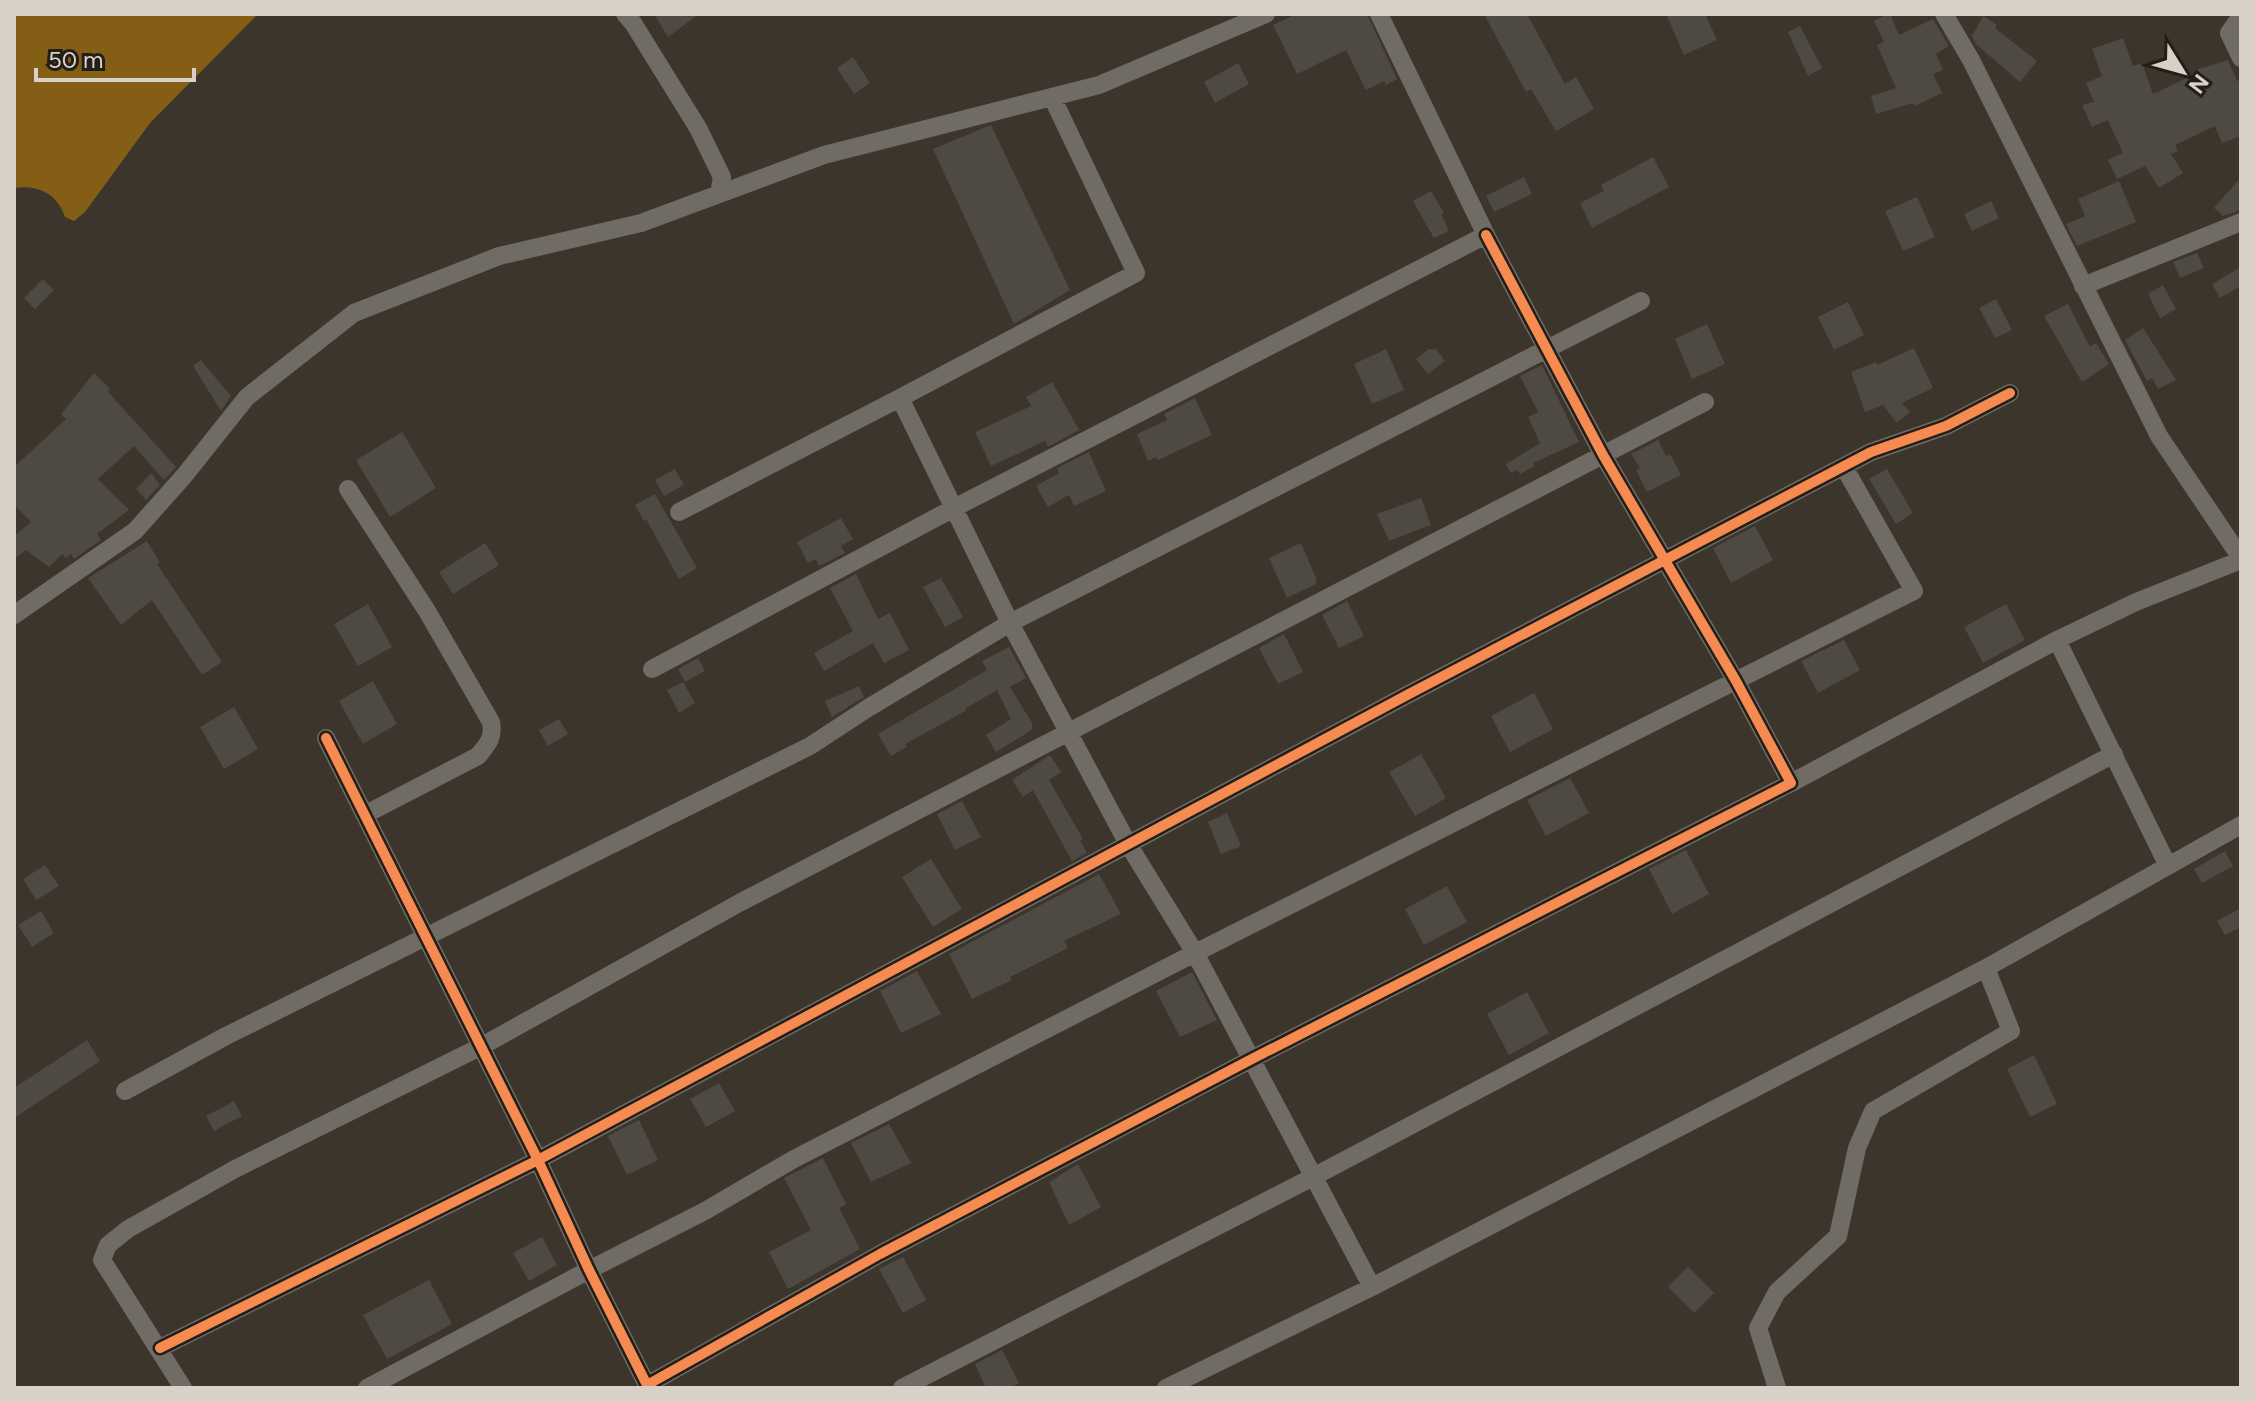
<svg xmlns="http://www.w3.org/2000/svg" width="2255" height="1402" viewBox="0 0 2255 1402" font-family="Figtree,sans-serif">
  <style>
    .water { fill: #845e15 }
    .building { fill: #4e4942 }
    .lines { fill: none; stroke-linecap: round; stroke-linejoin: round }
    .minor { stroke: #706b64; stroke-width: 18 }
    .cycleway-casing { stroke: #231e17; stroke-width: 15 }
    .cycleway { stroke: #f68b52; stroke-width: 10 }
  </style>
  <rect width="100%" height="100%" fill="#3b352c"/>
  <path class="water" d="M14 14H258L150 123 85 212 74 221 65 217C58 194 38 184 14 188Z"/>
  <path class="building" d="M654 14H699L668 37Z
    M1296 14H1367L1397 79 1386 85 1384 81 1366 90 1346 50 1297 74 1273 25Z
    M1484 14H1527L1565 84 1576 77 1594 109 1556 131 1531 89 1526 92Z
    M1666 14H1705L1717 40 1684 55Z
    M1888 14H1890L1899 35 1933 19 1949 46 1936 54 1943 70 1933 74 1942 93 1915 106 1913 103 1876 114 1871 96 1896 88 1877 45 1884 42 1874 21Z
    M1983 16 1997 25 1995 28 2037 61 2020 82 1976 44 1972 36Z
    M1800 26 1822 68 1808 76 1788 32Z
    M2123 38 2133 66 2142 63 2153 94 2197 73 2196 70 2228 60 2237 81 2241 80V136L2222 143 2215 126 2175 145 2178 151 2171 154 2183 173 2159 188 2145 166 2117 179 2108 160 2123 153 2108 120 2092 127 2082 105 2094 102 2086 83 2102 76 2092 49Z
    M853 57 870 83 854 94 837 68Z
    M1238 63 1249 84 1215 103 1204 82Z
    M991 125 1070 290 1014 324 933 149Z
    M1653 157 1669 187 1592 228 1580 203 1604 191 1601 185Z
    M1524 177 1532 194 1494 212 1486 196Z
    M2241 177V210L2223 216 2214 208Z
    M2119 181 2136 222 2077 246 2066 224 2085 216 2078 199Z
    M1431 191 1444 213 1441 214 1449 231 1434 238 1413 201Z
    M1917 197 1935 237 1903 251 1885 211Z
    M1991 201 1999 218 1972 231 1964 214Z
    M2197 253 2204 268 2180 278 2173 262Z
    M2241 267V286L2220 298 2212 284Z
    M43 279 54 290 35 309 24 298Z
    M2163 285 2176 309 2160 318 2148 294Z
    M1996 299 2012 330 1995 338 1979 308Z
    M1848 302 1864 335 1834 350 1818 317Z
    M2068 304 2090 347 2096 343 2109 364 2082 382 2044 316Z
    M1707 324 1725 364 1692 379 1675 339Z
    M2143 328 2176 380 2158 389 2152 378 2147 381 2125 340Z
    M1914 348 1933 388 1902 403 1910 412 1897 423 1883 405 1865 412 1851 372 1876 362 1877 365Z
    M1386 349 1404 390 1372 404 1354 364Z
    M1429 349H1436L1445 361 1428 374 1416 359Z
    M201 360 231 396 221 411 193 366Z
    M1542 365 1579 442 1533 463 1535 466 1520 474 1517 470 1511 473 1506 464 1540 443 1528 417 1538 412 1520 376Z
    M94 373 110 389 108 392 176 467 164 480 134 446 98 479 129 510 97 534 101 540 74 559 71 554 66 558 62 554 49 567 26 550 14 559V536L31 522 14 505V467L66 419 61 414Z
    M1052 382 1079 430 1048 447 1045 441 991 466 975 432 1031 406 1026 397Z
    M1195 398 1212 435 1158 460 1156 457 1148 461 1137 434 1167 420 1164 414Z
    M402 432 436 488 390 517 356 460Z
    M1658 440 1666 456 1670 454 1681 475 1647 492 1636 470 1640 468 1631 454Z
    M1089 452 1106 491 1074 506 1069 495 1048 507 1036 486 1059 473 1057 468Z
    M675 469 684 485 664 496 655 480Z
    M1887 469 1913 513 1896 524 1869 479Z
    M151 473 160 485 146 500 136 489Z
    M655 494 697 568 679 579 646 519 644 521 635 505Z
    M1421 498 1431 525 1389 541 1377 514Z
    M841 518 853 539 841 546 845 553 819 566 816 559 808 563 797 542Z
    M1755 526 1773 560 1731 583 1713 548Z
    M147 541 160 563 157 564 222 662 202 675 152 600 121 625 88 578Z
    M485 543 499 565 453 594 439 572Z
    M1301 543 1316 578V584L1287 598 1269 558Z
    M856 574 878 619 890 613 909 650 884 663 873 643 824 671 814 653 853 631 830 588Z
    M941 578 963 617 945 627 923 587Z
    M1347 601 1364 636 1339 648 1322 615Z
    M368 604 392 647 358 666 334 624Z
    M2006 604 2025 640 1983 663 1964 627Z
    M1284 634 1303 672 1278 684 1259 648Z
    M1844 640 1860 670 1818 693 1801 661Z
    M1009 647 1026 678 1010 687 1032 723V730L996 752 986 735 1011 719 997 690 966 708 967 710 905 744 907 747 891 756 878 734 987 670 982 661Z
    M698 658 705 671 685 682 678 669Z
    M373 681 397 724 363 744 339 701Z
    M683 682 695 703 679 713 667 690Z
    M859 686 864 697 832 717 825 701Z
    M1534 693 1553 729 1510 752 1491 716Z
    M234 707 258 749 224 769 200 727Z
    M559 719 568 734 548 746 539 730Z
    M1421 754 1446 798 1415 816 1389 772Z
    M1050 755 1061 772 1049 780 1083 839 1080 840 1087 853 1072 861 1033 790 1023 797 1012 780Z
    M1570 778 1589 813 1546 836 1527 800Z
    M962 801 981 837 955 850 937 814Z
    M1227 813 1241 846 1221 854 1208 822Z
    M1686 850 1709 894 1672 914 1649 869Z
    M2225 851 2233 866 2202 883 2194 869Z
    M931 859 962 909 933 927 902 877Z
    M45 865 59 886 36 900 23 879Z
    M1099 874 1121 914 1064 941 1068 948 1010 977 1012 980 972 999 949 954Z
    M1447 886 1467 922 1424 945 1405 909Z
    M2241 908V927L2225 935 2217 921Z
    M41 911 54 933 32 947 18 925Z
    M917 971 941 1014 901 1033 880 991Z
    M1192 972 1217 1020 1180 1037 1156 991Z
    M1527 992 1549 1033 1509 1055 1487 1014Z
    M87 1040 100 1061 14 1118V1088Z
    M2034 1055 2057 1104 2030 1117 2007 1069Z
    M719 1083 735 1111 706 1127 690 1099Z
    M234 1101 242 1116 214 1131 206 1116Z
    M639 1120 658 1160 627 1175 608 1136Z
    M889 1124 911 1163 871 1182 851 1143Z
    M823 1158 846 1204 839 1208 860 1249 788 1289 769 1252 811 1230 784 1178Z
    M1078 1164 1101 1207 1069 1225 1049 1182Z
    M542 1237 557 1265 529 1281 513 1253Z
    M903 1257 926 1300 903 1313 879 1269Z
    M1688 1267 1714 1293 1694 1313 1668 1287Z
    M429 1280 452 1324 387 1359 363 1315Z
    M1002 1350 1019 1383 1010 1388H986L975 1364Z"/>
  <g class="lines">
    <path class="minor" d="M625 14 633 23 698 128 722 177 719 194
      M1944 14 1971 60 2159 436 2241 558
      M2241 16 2229 33 2241 58
      M1052 97 1136 273 900 398 1010 623 1128 844 1195 953 1914 591 1844 467
      M2083 286 2241 222
      M348 489 427 611 491 722C494 737 488 744 478 756L366 814
      M679 512 900 398
      M14 615 135 531 184 476 247 397 354 313 499 256 641 223 824 155 1099 85 1266 14
      M2057 640 2168 866
      M652 669 956 507 1486 235 1379 14
      M326 738 538 1160 589 1270 647 1385 880 1254 1250 1060 1791 783 1736 681 1603 455 1486 235
      M1791 783 2057 640 2136 602 2241 560
      M125 1091 226 1036 810 746 868 708 1010 623 1641 301
      M160 1348 538 1160 1409 694 1871 452 1946 426 2010 393
      M183 1388 102 1260 108 1245 128 1229 235 1169 480 1047 741 902 1705 402
      M367 1388 589 1270 705 1211 794 1159 1195 953 1372 1287
      M902 1388 1313 1177 2114 754
      M1166 1388 1372 1287 1986 968
      M1777 1388 1758 1328 1777 1292 1838 1236 1857 1148 1873 1111 2011 1031 1986 968 2241 825"/>
    <defs>
      <path id="cycleway" d="M326 738 538 1160 589 1270 647 1385 880 1254 1250 1060 1791 783 1736 681 1603 455 1486 235
        M160 1348 538 1160 1409 694 1871 452 1946 426 2010 393"/>
    </defs>
    <use href="#cycleway" class="cycleway-casing"/>
    <use href="#cycleway" class="cycleway"/>
  </g>
  <rect width="2255" height="1402" fill="none" stroke="#d8d1c8" stroke-width="32"/>
  <g transform="translate(2183 72) rotate(127)" stroke="#231e17" stroke-width="6" paint-order="stroke">
  <path d="M0-6L14 30L0 20L-14 30Z" fill="#d8d1c8"/>
  <text y="-12" font-size="22" font-weight="bold" text-anchor="middle" fill="#d8d1c8">N</text>
  </g>
  <path d="M36 68v12h158v-12" fill="none" stroke="#d8d1c8" stroke-width="4"/>
  <text x="48" y="68" font-size="24" fill="#d8d1c8" stroke="#231e17" stroke-width="6" paint-order="stroke">50 m</text>
</svg>
